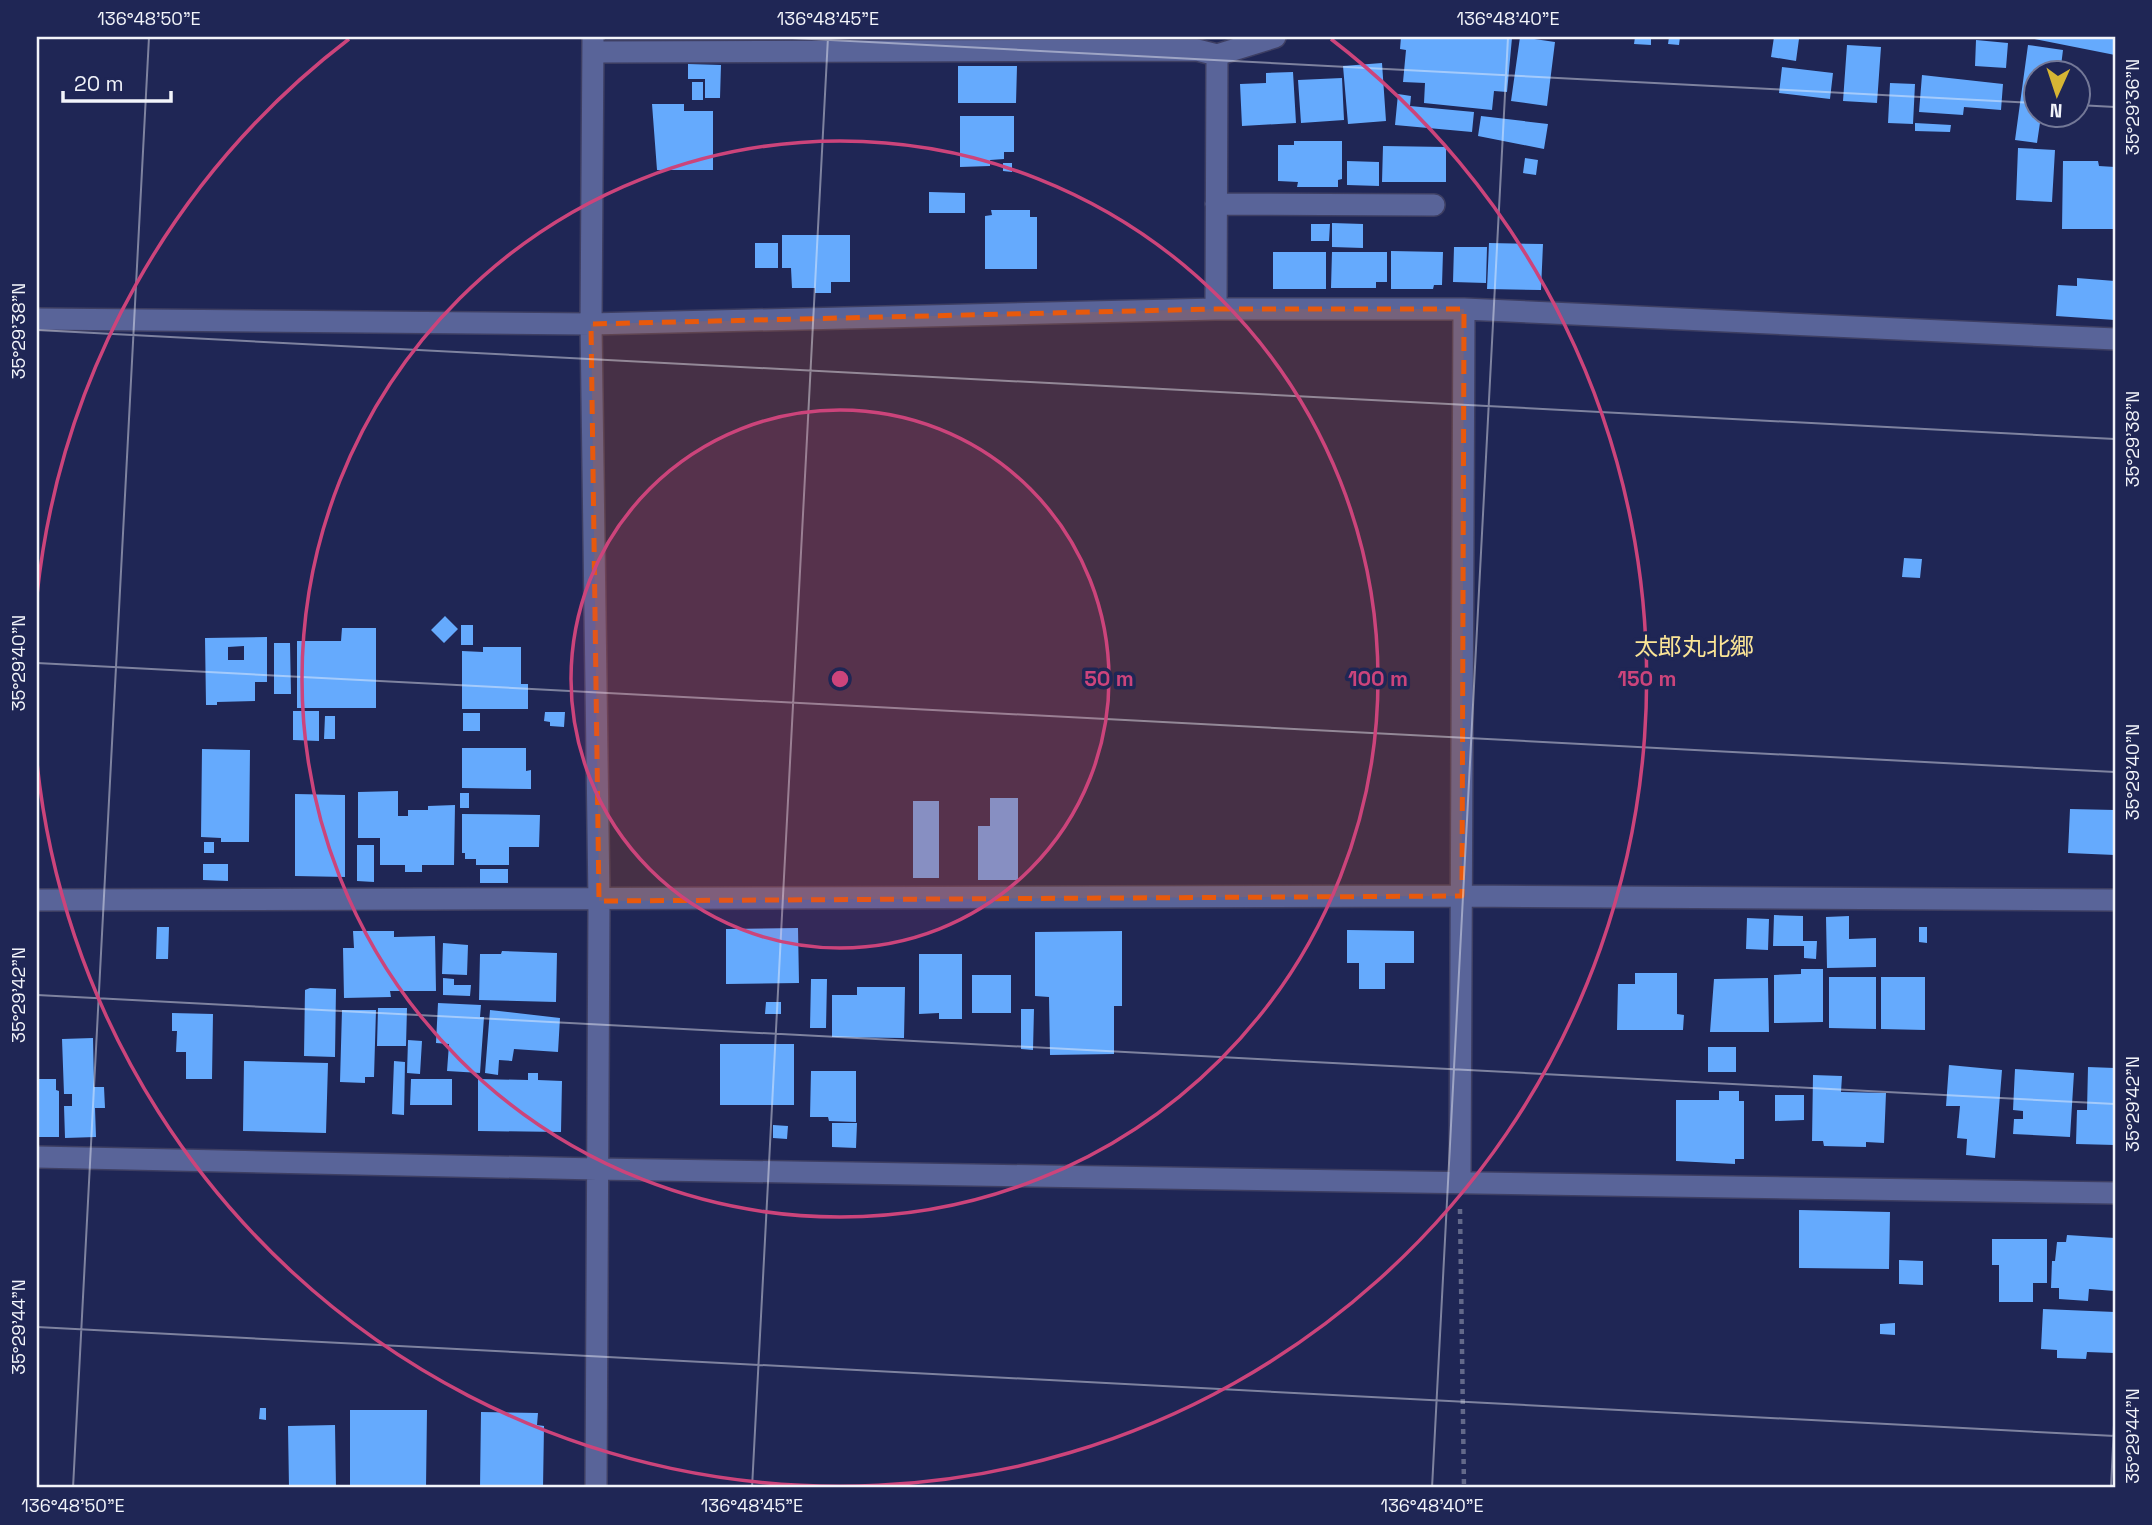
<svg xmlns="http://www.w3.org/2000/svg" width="2152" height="1525" viewBox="0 0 2152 1525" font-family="'Space Grotesk','Noto Sans JP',sans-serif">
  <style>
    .building { fill: #65aafd; fill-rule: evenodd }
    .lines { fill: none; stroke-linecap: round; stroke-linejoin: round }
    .street-casing { stroke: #3e3f63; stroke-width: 24 }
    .path { stroke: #63698a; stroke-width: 4.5; stroke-dasharray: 5 5; stroke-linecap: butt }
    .street { stroke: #596499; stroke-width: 21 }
    .marked { fill: #e8590c; fill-opacity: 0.2; stroke: #e8590c; stroke-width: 5; stroke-dasharray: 14 9; stroke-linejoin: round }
    .ticks { fill: none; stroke: #f2f4fa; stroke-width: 2; stroke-opacity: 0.45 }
    .ring { fill: none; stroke: #cc447b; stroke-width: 3.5 }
    .labels { text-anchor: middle; stroke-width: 7; stroke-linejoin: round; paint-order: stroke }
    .quarter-label { font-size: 24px; fill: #fae496; stroke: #1f2655 }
    .centre { fill: #cc447b; stroke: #1f2655; stroke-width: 3.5 }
    .ring-label { font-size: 21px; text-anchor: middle; font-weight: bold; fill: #cc447b; stroke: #1f2655; stroke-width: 7; stroke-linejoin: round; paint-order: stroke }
    .neatline { fill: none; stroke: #f2f4fa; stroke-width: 2.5 }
    .ticks-label { font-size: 18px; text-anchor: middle; fill: #f2f4fa }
  </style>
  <rect width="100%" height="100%" fill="#1f2655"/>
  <path class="building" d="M1401 37 1512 38 1507 92 1494 91 1492 110 1424 103 1425 83 1403 82 1406 50 1400 49Z
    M1520 37 1555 42 1547 106 1511 101Z
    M1635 37H1651V45L1634 44Z
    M1669 37H1680L1679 45 1668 44Z
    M1774 37 1799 39 1796 61 1771 57Z
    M2030 37H2115V55L2030 38Z
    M1976 40 2008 43 2006 68 1975 66Z
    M1847 45 1881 47 1877 103 1843 101Z
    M2028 45 2063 50 2060 74H2036V116H2041L2037 143 2015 140Z
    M1382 63 1386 121 1348 124 1343 66Z
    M688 64 721 65 720 98H705V79H688Z
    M958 66H1017L1016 103H958Z
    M1782 67 1833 73 1830 99 1779 93Z
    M1293 72 1296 123 1242 126 1240 84 1266 83V73Z
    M1922 75 2003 84 2001 110 1964 107 1963 115 1919 112Z
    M1342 78 1344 120 1301 123 1298 80Z
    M692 82H703V100H692Z
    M1890 83 1915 84 1913 124 1888 123Z
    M1398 94 1411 96 1410 106 1474 112 1472 132 1395 125Z
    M652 104H684V111H713V170H657Z
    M960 116H1014V152H1004V159L990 160V166L960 167Z
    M1481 116 1548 124 1544 149 1478 136Z
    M1915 123 1951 125 1950 132 1915 131Z
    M1294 141H1342V179L1338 180V187H1297L1298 182 1278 181V145H1294Z
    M1383 146 1446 147V182H1382Z
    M2018 148 2055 150 2052 202 2016 200Z
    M1525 158 1538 160 1536 175 1523 173Z
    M1347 161 1379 162V186L1347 185Z
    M2063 161H2098L2099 166 2115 167V229H2062Z
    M1003 163H1012V172L1003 171Z
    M929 192 965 193V213H929Z
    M991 210H1030V217H1037V269H985V216L992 215Z
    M1332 223 1363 224V248L1332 247Z
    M1311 224H1330L1329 241H1311Z
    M782 235H850V282H831V293H815V288H792L791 268H782Z
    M755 243H778V268H755Z
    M1489 243 1543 244 1541 290 1487 289Z
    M1454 247H1487L1486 283 1453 282Z
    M1391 251 1443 252 1442 285H1434L1433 289H1391Z
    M1273 252H1326V289H1273Z
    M1332 252H1387V282H1376V288H1331Z
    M2077 278 2115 281V320L2056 316 2058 285 2077 286Z
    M1904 558 1922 559 1920 578 1902 577Z
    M445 616 458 629 444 643 431 630Z
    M461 625H473V645H461Z
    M342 628H376V708H297V641H341Z
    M267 637V682H255V701L217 702V705H206L205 638ZM244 646V660H228V647Z
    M274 643H290L291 694H274Z
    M483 647H521V684H528V709H462V651L483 652Z
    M293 711H319V741L293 740Z
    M545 712H565L564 727 550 726V722L544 721Z
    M463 713H480V731H463Z
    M325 716H335V739H324Z
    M462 748H526V771L531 770V789L462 788Z
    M202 749 250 750 249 842H221V838L201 837Z
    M398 791V816H408V810H428V806L455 805 454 865H422V872H405V865H380V838H358V792Z
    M460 793H469V808H460Z
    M295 794 345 795V877L295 876Z
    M990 798H1018V880H978V826H990Z
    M913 801H939V878H913Z
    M2070 809 2115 810V855L2068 853Z
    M462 814 540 815 539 847H509V865H476V859H465V853H462Z
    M204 842H214V853H204Z
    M357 845H374V882L357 881Z
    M203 864H228V881L203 880Z
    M480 869H508V883H480Z
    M1774 915 1803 916V941H1817L1816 959 1804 958V946H1773Z
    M1849 916V939L1876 938V967L1827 968 1826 917Z
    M1747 918 1769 919 1768 950 1746 949Z
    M157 927H169L168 959H156Z
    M1919 927H1927V943L1919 942Z
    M798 928 799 983 726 984V929Z
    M1347 930 1414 931V963H1385V989H1359V963H1347Z
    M353 931H394V937L435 936 436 991H390L391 997 344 998 343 948H354Z
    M1122 931V1006H1114V1054L1050 1055 1049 997 1035 996V932Z
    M443 943 468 945 467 975 442 974Z
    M502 951 557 953 556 1002 479 1000 480 954H501Z
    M919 954H962V1019H939V1013L919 1014Z
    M1801 969H1823V1022L1774 1023V975L1801 974Z
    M1635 973H1677V1014L1684 1015 1683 1030H1617L1618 984H1635Z
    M972 975H1011V1013H972Z
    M1829 977H1876V1029L1829 1028Z
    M1881 977H1925V1030L1881 1029Z
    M443 978 454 979V985H471L470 996 443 995Z
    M1768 978 1769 1032H1710L1714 979Z
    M811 979H827L826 1028H810Z
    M857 987H905L904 1038 832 1037V995H857Z
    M310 988 336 989 335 1057 304 1056 305 990Z
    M766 1002H781V1014H765Z
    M438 1003 481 1005 480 1017H484L480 1073 447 1071 449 1044 436 1043Z
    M378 1008H407L406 1046H377Z
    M1021 1009H1034L1033 1050 1021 1049Z
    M342 1010H376L374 1077H365V1083L340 1082Z
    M490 1010 560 1018 558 1052 514 1049 512 1061 499 1060 498 1075 485 1073Z
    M172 1013 213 1014 212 1079H186V1052H176L177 1031H172Z
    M93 1038 94 1087H104L105 1108H95L96 1137 65 1138 64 1106H72V1094H64L62 1039Z
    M408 1040 422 1041 420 1074 407 1073Z
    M720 1044H794V1105H720Z
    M1708 1047H1736V1072H1708Z
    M244 1061 328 1063 326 1133 243 1131Z
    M394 1061 405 1062 404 1115 392 1114Z
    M1949 1065 2002 1070 1995 1158 1966 1155 1967 1139 1957 1138 1960 1106H1946Z
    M2088 1067 2115 1068V1145L2076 1144 2077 1110H2087Z
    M2015 1069 2074 1073 2070 1137 2013 1134 2014 1119H2023V1111L2013 1110Z
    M811 1071H856V1122L829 1121 828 1117H810Z
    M528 1073H538V1080L562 1081 561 1132 478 1131V1079L528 1080Z
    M1813 1075 1842 1076 1841 1092 1886 1093 1884 1143 1866 1142V1147L1824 1146 1823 1141H1812Z
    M37 1079H56V1090L59 1091V1137H37Z
    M411 1079H452V1105H410Z
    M1719 1091H1739V1101H1744V1159H1735V1164L1676 1161V1100H1719Z
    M1775 1095H1804V1120L1775 1121Z
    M832 1123H857L856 1148 832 1147Z
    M773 1125 788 1126 787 1139 773 1138Z
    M1799 1210 1890 1212 1889 1269 1799 1268Z
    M2067 1235 2115 1238V1291L2089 1289 2088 1301 2059 1299V1288H2051L2052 1261H2055L2057 1242H2066Z
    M1992 1239H2047V1283H2033V1302H1999V1265H1992Z
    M1899 1260 1923 1261V1285L1899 1284Z
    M2043 1309 2115 1312V1353L2087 1352 2086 1359 2057 1358V1350L2041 1349Z
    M1895 1323V1335L1880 1334V1324Z
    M260 1408H266V1420L259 1419Z
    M350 1410H427L426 1488H350Z
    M481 1412 538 1413 537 1425 544 1426 543 1488H480Z
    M335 1425 336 1488H289L288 1426Z"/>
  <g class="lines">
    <defs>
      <path id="street" d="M593 37 591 324 599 901 596 1488
        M593 52 1197 50 1217 55
        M1216 204 1434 205
        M1216 309 1217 55 1275 37
        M37 319 591 324 1216 309H1464L2115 339
        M37 900 1462 896 2115 900
        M37 1157 597 1169 2115 1193
        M1460 1181 1464 309"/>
    </defs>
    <use href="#street" class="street-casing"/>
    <path class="path" d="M1460 1209 1464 1488"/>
    <use href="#street" class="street"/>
  </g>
  <path class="marked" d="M1216 309H1464L1462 896 599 901 591 324Z"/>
  <path class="ticks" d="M773 37 2036 103M2078 105 2115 107M37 330 2115 439M37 663 2115 772M37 995 2115 1104M37 1327 2115 1436M73 1488 149 37M752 1488 828 37M1432 1488 1508 37M2111 1488 2115 1404"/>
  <circle cx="840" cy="679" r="269" fill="#cc447b" fill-opacity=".12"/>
  <g class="ring">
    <circle cx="840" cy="679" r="269"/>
    <circle cx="840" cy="679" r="538"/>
    <path d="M37 595A807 807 0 0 1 349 39M1331 39A807 807 0 1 1 37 763"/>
  </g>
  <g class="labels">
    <g class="quarter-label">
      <text x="1694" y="655">太郎丸北郷</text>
    </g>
  </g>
  <circle cx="840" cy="679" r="10" class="centre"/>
  <g class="ring-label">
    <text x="1109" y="686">50 m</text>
    <text x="1378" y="686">100 m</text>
    <text x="1647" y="686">150 m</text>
  </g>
  <rect width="2152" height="1525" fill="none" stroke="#1f2655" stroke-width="77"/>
  <g transform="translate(2057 94) rotate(183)"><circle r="33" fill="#1f2655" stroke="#737897" stroke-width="2"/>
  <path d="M0-5L12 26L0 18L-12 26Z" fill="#d6b534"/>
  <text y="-10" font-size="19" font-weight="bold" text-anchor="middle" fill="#f2f4fa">N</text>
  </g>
  <path d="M63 91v10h108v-10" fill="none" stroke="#f2f4fa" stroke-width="3.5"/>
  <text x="74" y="91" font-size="21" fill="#f2f4fa" stroke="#1f2655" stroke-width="5" paint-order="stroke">20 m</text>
  <rect x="38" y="38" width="2076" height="1448" class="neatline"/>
  <g class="ticks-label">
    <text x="149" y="25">136°48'50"E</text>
    <text x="828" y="25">136°48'45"E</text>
    <text x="1508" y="25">136°48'40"E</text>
    <text transform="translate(2133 107) rotate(-90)" y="6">35°29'36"N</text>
    <text transform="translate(19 331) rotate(-90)" y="6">35°29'38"N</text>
    <text transform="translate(2133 439) rotate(-90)" y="6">35°29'38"N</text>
    <text transform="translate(19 663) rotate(-90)" y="6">35°29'40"N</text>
    <text transform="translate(2133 772) rotate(-90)" y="6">35°29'40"N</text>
    <text transform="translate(19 995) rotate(-90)" y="6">35°29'42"N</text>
    <text transform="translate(2133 1104) rotate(-90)" y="6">35°29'42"N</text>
    <text transform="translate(19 1327) rotate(-90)" y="6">35°29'44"N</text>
    <text transform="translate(2133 1436) rotate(-90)" y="6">35°29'44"N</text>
    <text x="73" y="1512">136°48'50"E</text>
    <text x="752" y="1512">136°48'45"E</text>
    <text x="1432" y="1512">136°48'40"E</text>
  </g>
</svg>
